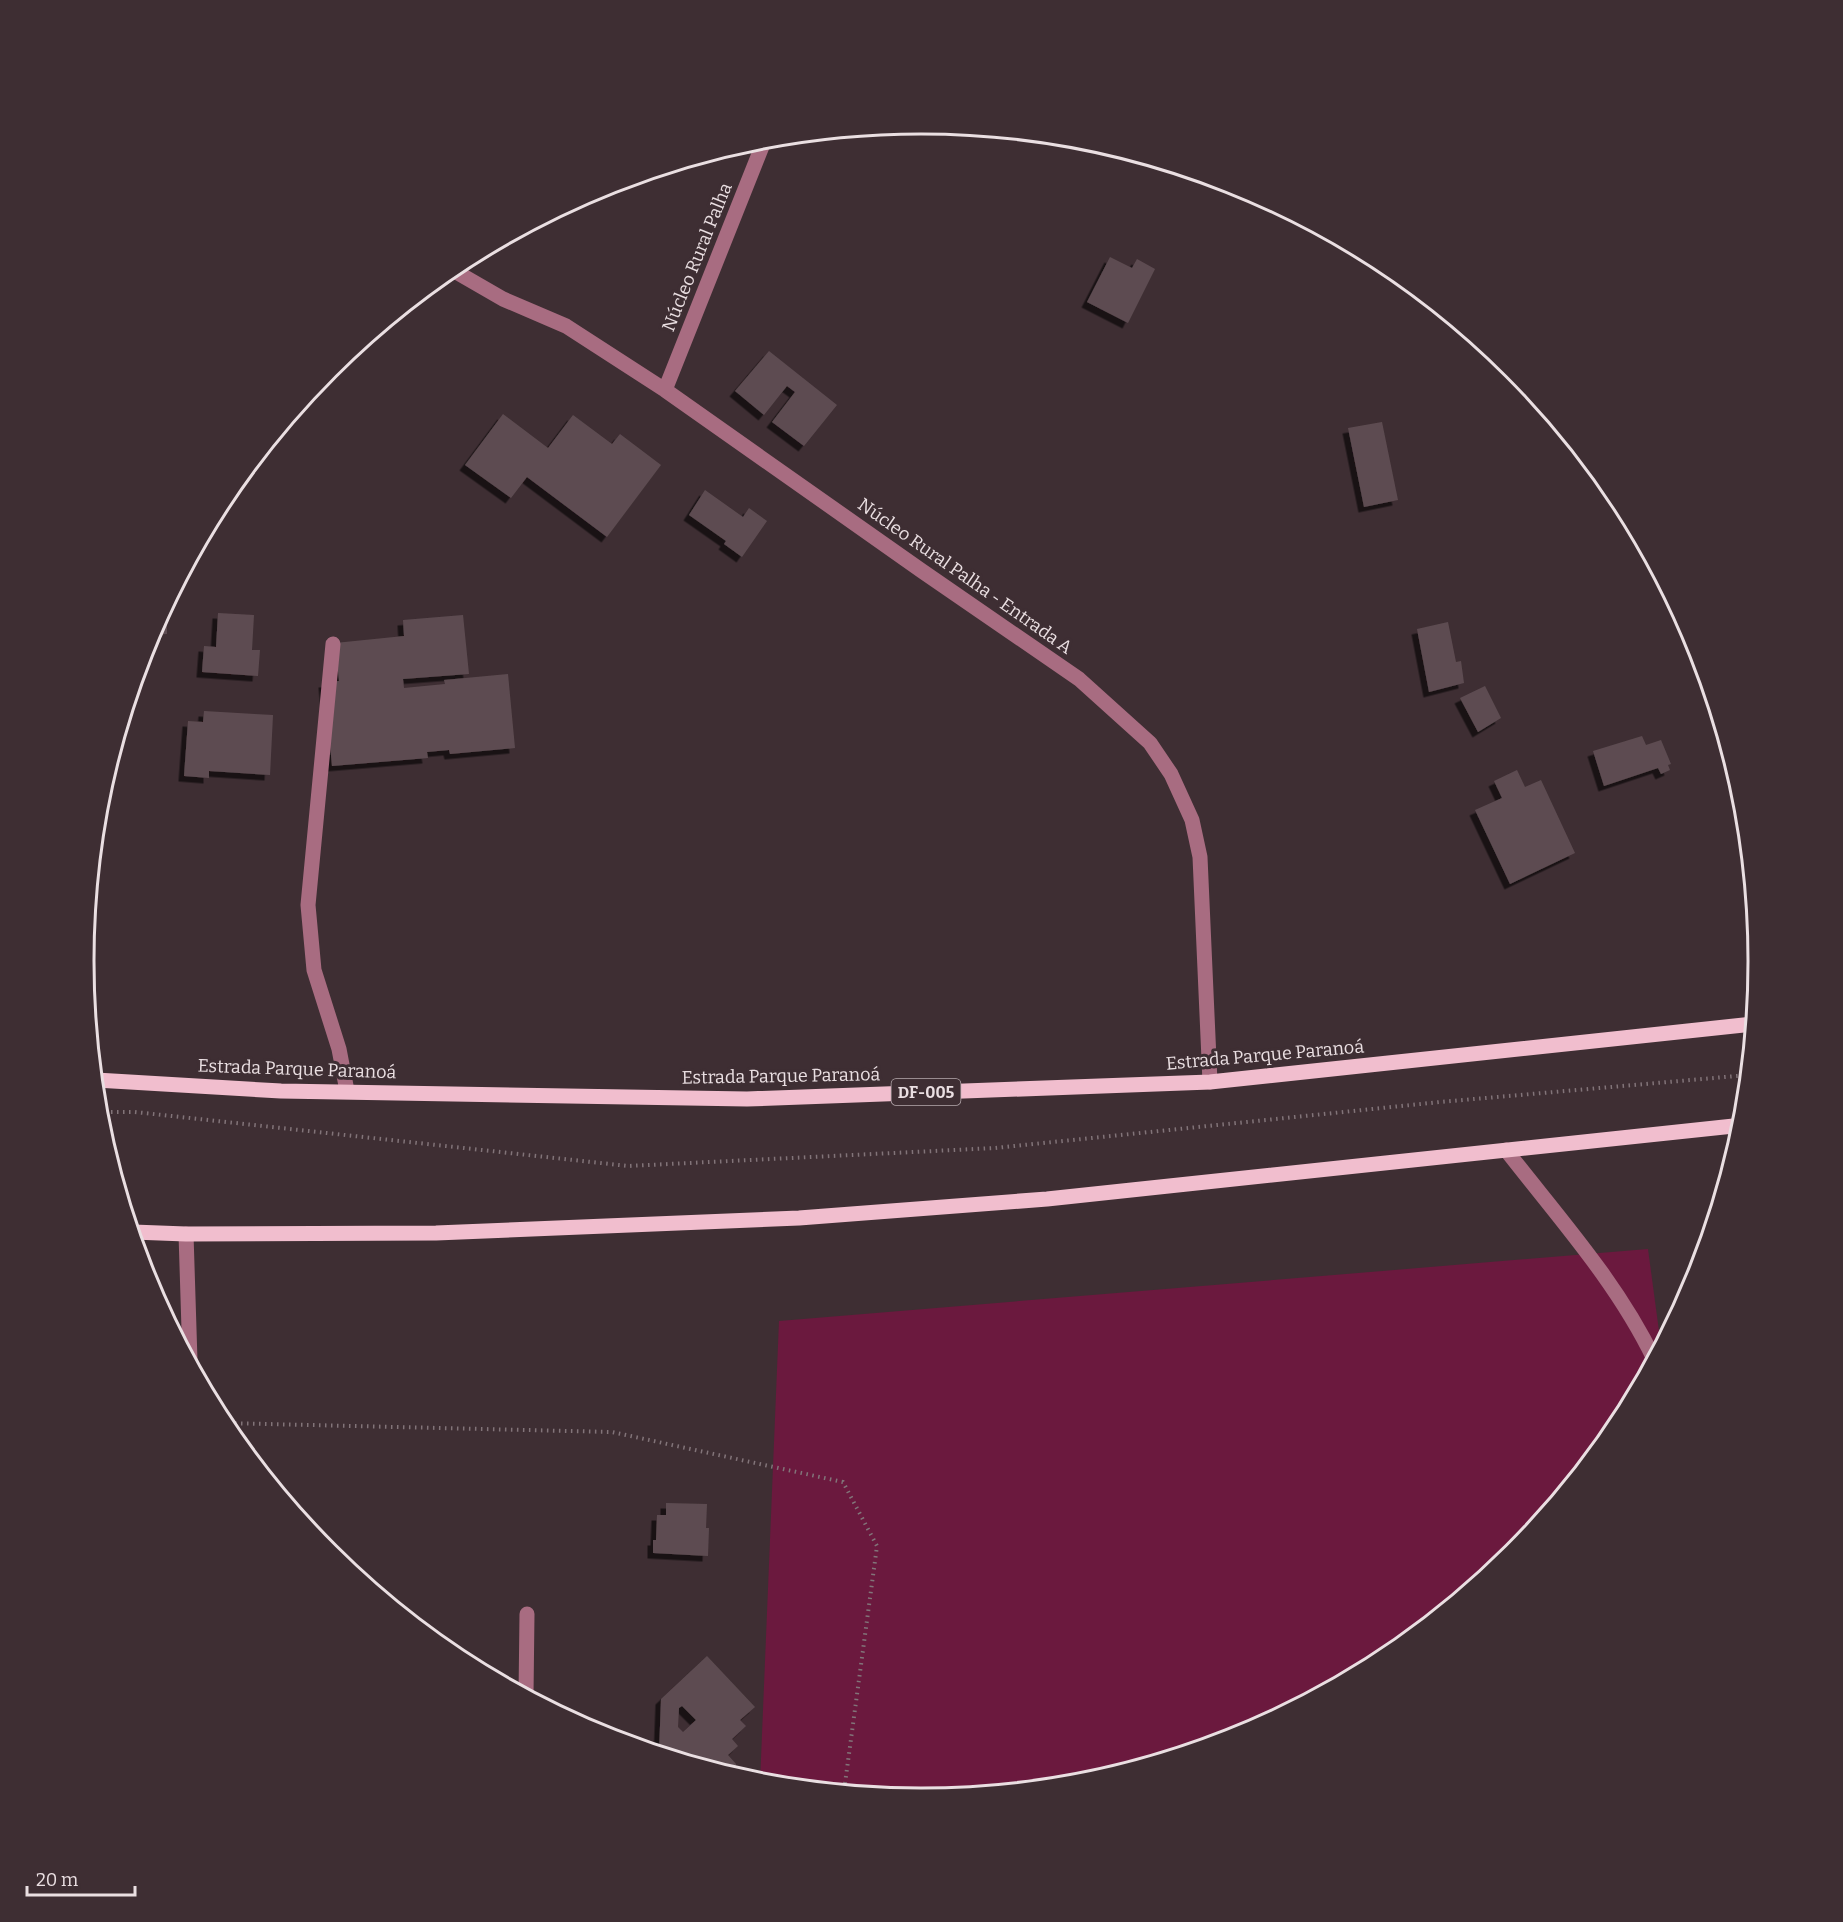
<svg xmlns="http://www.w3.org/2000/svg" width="1843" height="1922" viewBox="0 0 1843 1922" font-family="Bitter,serif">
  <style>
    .green { fill: #6b193e }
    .building { fill: #5d4c51; fill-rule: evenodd; filter: url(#shadow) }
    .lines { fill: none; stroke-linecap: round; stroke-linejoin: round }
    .path { stroke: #827479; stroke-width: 4; stroke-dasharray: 1.5 4.5; stroke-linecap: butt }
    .minor { stroke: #a86c81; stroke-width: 15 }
    .major { stroke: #f1bece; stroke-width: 15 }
    .labels { text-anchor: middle; stroke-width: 6; stroke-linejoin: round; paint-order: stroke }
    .shield { fill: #3e2e33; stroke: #b6aaae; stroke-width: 1.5 }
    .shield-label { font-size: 16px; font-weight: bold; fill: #eadfe2 }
    .street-label { font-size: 18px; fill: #eadfe2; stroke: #3e2e33 }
    .rim { fill: none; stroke: #eadfe2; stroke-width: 3 }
  </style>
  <defs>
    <filter id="shadow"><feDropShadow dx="-5.5" dy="5.5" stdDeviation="0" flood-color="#0009"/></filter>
  </defs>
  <rect width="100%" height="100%" fill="#3e2e33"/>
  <path class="green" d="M1648 1249 1661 1346 1618 1427 1513 1553 1387 1658 1242 1735 1085 1782 921 1798 760 1783 779 1321Z"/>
  <path class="building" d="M1110 257 1132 268 1137 259 1155 269 1128 323 1087 302Z
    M769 351 837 405 804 446 772 422 795 392 787 386 764 415 735 391Z
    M503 414 548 448 573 415 612 444 620 434 661 465 607 537 527 477 511 498 465 465Z
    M1382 422 1398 500 1364 507 1348 428Z
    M705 490 743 517 749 508 767 521 742 557 724 544 726 541 689 515Z
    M167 605V634L151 635 153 631Z
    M218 613 254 615 252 650H260L258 676 202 672 204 646 216 647Z
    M463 615 469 674 403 679 404 688 445 684 444 680 508 674 515 748 450 754 449 750 427 752 428 758 332 766 324 682 339 681 335 643 404 636 403 620Z
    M1448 622 1456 662 1461 661 1464 683 1429 692 1417 629Z
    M1485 686 1501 718 1478 732 1460 698Z
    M204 711 273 715 270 775 209 771V778L184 776 188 721 203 722Z
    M1642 736 1646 745 1661 740 1671 764 1668 765 1670 770 1661 774 1658 768 1604 786 1593 751Z
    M1517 770 1525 787 1541 780 1575 853 1510 884 1475 810 1502 798 1494 781Z
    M666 1503 707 1504 706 1528H709L708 1556 653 1553V1540H656L657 1515H666Z
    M707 1656 755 1707 740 1720 746 1726 732 1739 738 1746 728 1755 736 1764 735 1775 659 1752 661 1699ZM682 1706 696 1720 683 1732 678 1727 679 1708Z"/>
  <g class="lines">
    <path class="path" d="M99 1112H135L628 1166 995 1148 1440 1102 1748 1075
      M223 1423 612 1432 843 1482 877 1546 844 1791"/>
    <path class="minor" d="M451 269 503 299 566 326 665 390 922 571 1079 679 1150 743 1171 774 1192 820 1200 857 1210 1082
      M665 390 765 139
      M333 644 308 905 314 970 339 1049 347 1091
      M1506 1150C1558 1217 1617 1282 1654 1359
      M186 1234 190 1361
      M526 1695 527 1614"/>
    <path class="major" d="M96 1080 281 1091 747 1099 1210 1082 1753 1024
      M133 1232 186 1234 436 1233 799 1218 1047 1199 1743 1125"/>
  </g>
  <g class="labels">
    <rect class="shield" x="891.5" y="1079" width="69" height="26" rx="4.5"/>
    <g class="shield-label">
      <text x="926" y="1098">DF-005</text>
    </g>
    <g class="street-label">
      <text transform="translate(697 257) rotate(-68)" y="6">Núcleo Rural Palha</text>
      <text transform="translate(965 576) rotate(35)" y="6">Núcleo Rural Palha - Entrada A</text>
      <text transform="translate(1265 1055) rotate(-5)" y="6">Estrada Parque Paranoá</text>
      <text transform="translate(297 1069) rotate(2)" y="6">Estrada Parque Paranoá</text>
      <text transform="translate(781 1076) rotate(-1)" y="6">Estrada Parque Paranoá</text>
    </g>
  </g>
  <path d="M0 0H1843V1922H0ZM94 961a827 827 0 1 1 1654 0a827 827 0 1 1-1654 0Z" fill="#3e2e33" fill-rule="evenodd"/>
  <path class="rim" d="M94 961a827 827 0 1 1 1654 0a827 827 0 1 1-1654 0Z"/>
  <path d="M27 1886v9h108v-9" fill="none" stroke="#eadfe2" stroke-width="3"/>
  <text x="36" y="1886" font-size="18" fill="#eadfe2" stroke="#3e2e33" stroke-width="4.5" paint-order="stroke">20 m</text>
</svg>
